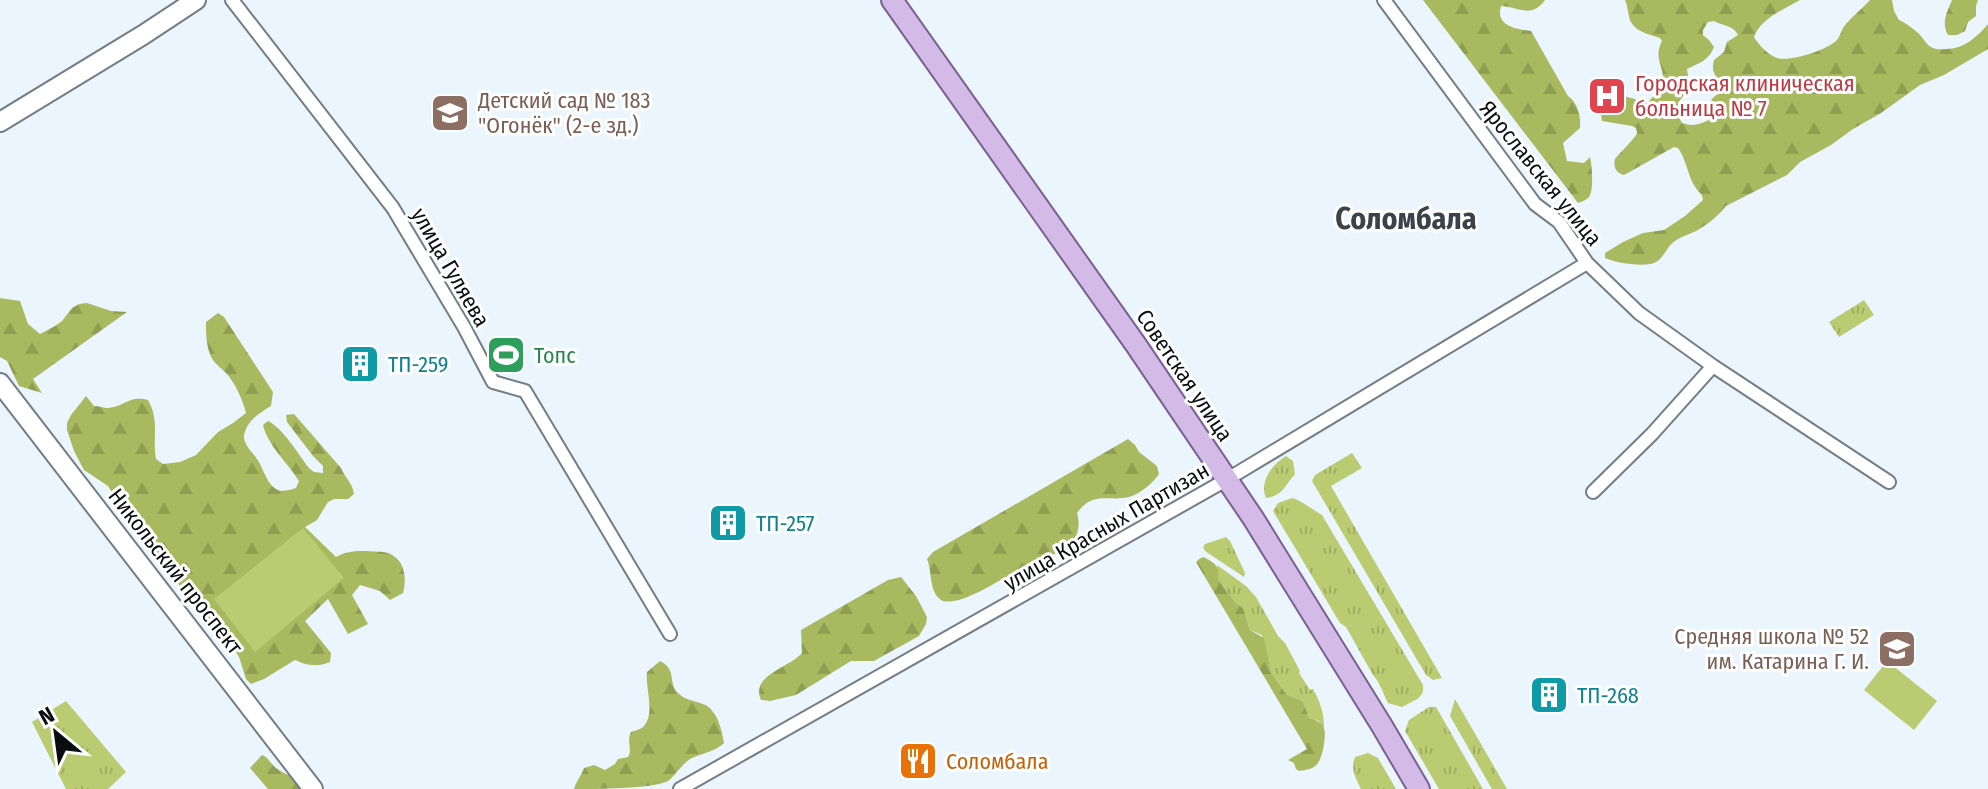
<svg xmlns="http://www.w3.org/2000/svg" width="1988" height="789" viewBox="0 0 1988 789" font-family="'Fira Sans Condensed',sans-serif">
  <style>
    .grass { fill: url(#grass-tufts) }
    .forest { fill: url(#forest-firs); fill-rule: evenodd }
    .pitch { fill: #bacb71 }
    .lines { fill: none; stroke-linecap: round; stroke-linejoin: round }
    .street-casing { stroke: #747d85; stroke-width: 16 }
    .secondary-casing { stroke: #747d85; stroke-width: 22 }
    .primary-casing { stroke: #7a6090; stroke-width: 24 }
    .street { stroke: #fff; stroke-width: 12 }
    .secondary { stroke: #fff; stroke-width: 18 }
    .primary { stroke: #d4bae6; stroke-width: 20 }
    .labels { text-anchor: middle; stroke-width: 6; stroke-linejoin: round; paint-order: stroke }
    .health-label { font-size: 22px; fill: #be3a42; stroke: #fff; text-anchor: start }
    .education-label { font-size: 22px; fill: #785e54; stroke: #fff; text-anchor: start }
    .street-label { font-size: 22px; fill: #090d10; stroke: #fff }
    .leisure-label { font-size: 22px; fill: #27864d; stroke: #fff; text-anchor: start }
    .culture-label { font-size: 22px; fill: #0d838f; stroke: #fff; text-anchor: start }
    .food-label { font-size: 22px; fill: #c56008; stroke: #fff; text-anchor: start }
    .district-label { font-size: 30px; font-weight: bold; fill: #3b434a; stroke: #fff }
  </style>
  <defs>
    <pattern id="grass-tufts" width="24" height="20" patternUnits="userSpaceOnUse" patternTransform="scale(2)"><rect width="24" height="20" fill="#bacb71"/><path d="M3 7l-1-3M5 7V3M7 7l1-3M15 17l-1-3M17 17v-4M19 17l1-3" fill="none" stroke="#9fad61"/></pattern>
    <pattern id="forest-firs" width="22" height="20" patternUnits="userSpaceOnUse" patternTransform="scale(2)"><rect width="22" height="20" fill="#a9b95f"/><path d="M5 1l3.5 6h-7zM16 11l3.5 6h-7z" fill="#909e52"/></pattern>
  </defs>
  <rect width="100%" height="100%" fill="#eaf5fe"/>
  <path class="grass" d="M1864 300 1874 315 1839 337 1829 322Z
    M1352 453 1362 468 1331 486 1442 678 1433 680 1426 675 1312 481 1315 475Z
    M1286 456 1293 461 1295 474C1285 485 1283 496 1266 498 1259 482 1272 464 1286 456Z
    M1292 498C1301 500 1313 510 1322 515L1423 685V692L1419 698 1402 707 1388 703C1383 693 1380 683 1373 675L1346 627 1340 623 1273 511 1278 503Z
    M1226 537 1230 541 1245 573 1244 577 1205 551 1203 547 1205 544Z
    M1217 565 1246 586 1256 597 1278 636 1285 643 1300 671 1299 673 1310 690 1313 689C1320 702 1324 712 1324 727L1319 721 1309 718 1303 701 1286 694 1271 672 1262 635 1250 630 1243 608 1235 602 1218 579Z
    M1455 699 1507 789H1492L1450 716Z
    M66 701 126 772 108 789H66L32 722Z
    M1429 707H1436L1483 789H1439L1405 731 1409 720Z
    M1368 753 1378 758 1396 789H1361C1356 779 1350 768 1355 757Z"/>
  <path class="forest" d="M1423 0H1545C1531 19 1519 7 1501 6 1495 26 1516 29 1531 31L1568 96C1578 103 1581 116 1580 128L1563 143 1567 161 1584 163 1590 157C1592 164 1594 191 1589 197 1588 199 1581 202 1578 203Z
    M1625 0H1800C1783 10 1761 18 1754 37 1758 44 1768 55 1777 58 1791 62 1827 50 1837 40 1840 36 1841 32 1843 28 1850 18 1862 9 1870 0H1892L1894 11 1899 20C1906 23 1914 29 1920 35 1924 39 1927 46 1933 48 1938 50 1941 49 1946 49 1964 49 1977 37 1988 24V49L1944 75 1920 85 1881 113 1853 129 1831 145 1800 162 1787 175 1726 206C1719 215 1708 224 1698 230 1690 234 1682 236 1675 241 1666 247 1664 259 1654 263 1642 267 1616 263 1605 258V253L1623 242 1643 233 1664 230 1685 216 1703 200 1702 195C1687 181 1689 164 1678 148L1674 147 1624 175C1616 173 1613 167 1615 159 1618 155 1637 136 1637 133 1637 131 1636 130 1636 128L1632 126 1602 121C1598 105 1612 96 1627 97 1634 98 1641 102 1648 103 1652 97 1662 88 1663 81 1664 65 1653 59 1662 41L1660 38C1649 34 1635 32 1630 20 1628 14 1628 7 1625 0ZM1714 21C1723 26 1733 25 1738 35L1727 42 1724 52 1714 60 1713 65V70L1719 84 1718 94C1707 100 1710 109 1709 120 1699 124 1694 127 1682 123 1674 109 1677 100 1690 90L1687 69C1700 63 1709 60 1714 47L1709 40 1703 35V30L1708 22Z
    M1952 0H1978L1976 6V16L1968 22 1965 31 1957 35H1948C1941 23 1947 12 1952 0Z
    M0 298 20 301 28 324 40 334 55 326 62 321 72 308 79 304 87 303 111 311 127 312 33 379 42 393 19 386 7 361 0 357Z
    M218 313 224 317 273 392 271 406C261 412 248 420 245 432 243 436 244 440 246 444 248 449 254 454 257 459 263 467 267 486 278 490 283 492 290 490 296 488L299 481C288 463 268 446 263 425L268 421C283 428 298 454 309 468L314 472 323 473V466L313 456 287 422 286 415 294 414 341 468C345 478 352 482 354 494L348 499H334L328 502 317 520 305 527 336 557C347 551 356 551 368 551 374 552 382 551 388 553 405 559 407 578 403 593L390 600 380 591 360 585 352 595 368 624 348 634 328 599 305 621 331 653 330 662C317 667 308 666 295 660L264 679 251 684 246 679 239 657 229 640 204 622 197 602 171 577 152 553 137 528 127 517 108 486 84 470 74 451 67 430V423L71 415 86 396 94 406C99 406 103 408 108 408 124 407 129 395 148 400 160 421 152 437 156 459L163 464 180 462 196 455 218 432 233 423 246 413C243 400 235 383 226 373 219 366 213 363 210 354 206 344 206 333 206 322Z
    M1128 439 1135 445 1139 452 1157 466 1159 474C1153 483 1140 494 1129 497 1107 502 1094 490 1077 513 1080 522 1079 535 1072 542 1061 554 1030 564 1016 572 997 581 979 594 959 600 953 601 946 603 941 600 929 592 932 570 927 559L933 552Z
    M1203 557C1214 562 1221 567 1218 579L1235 602 1243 608 1250 630 1264 638 1271 672 1286 694 1303 701 1309 718C1311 718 1320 722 1322 724 1328 730 1323 757 1318 763 1314 769 1306 770 1299 771L1296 769 1294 763 1288 760 1307 749 1196 562 1199 559Z
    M901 577 916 596 927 617 926 624 919 636 874 661H851L796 695 770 701 761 700C750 675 789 668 802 653L801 630 888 580Z
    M660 661C678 670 667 684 679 694 686 700 695 701 703 704 717 709 722 730 724 743 715 752 701 753 690 759 681 765 676 775 668 781 651 789 597 789 574 789 576 781 582 775 584 768L594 765 605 770 615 764 618 759 628 757C633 749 626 743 631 732 634 731 641 729 643 727 656 714 645 688 647 672Z
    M262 755C269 758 270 763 276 768 290 778 291 772 301 789H268L250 768Z"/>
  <path class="pitch" d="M303 528 344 578 255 652 214 599Z
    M1887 661 1937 701 1914 730 1864 690Z"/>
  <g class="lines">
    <defs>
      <path id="street" d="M232 0 393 208 464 327 493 382 525 391 670 634
        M1384 0 1535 204 1559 222 1587 263 1639 313 1713 366 1889 482
        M1593 492 1652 434 1713 366
        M680 789 1226 480 1587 263"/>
      <path id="secondary" d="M0 122 143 35 196 0
        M0 383 313 789"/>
      <path id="primary" d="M892 0 1136 345 1253 518 1382 726 1419 789"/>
    </defs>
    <use href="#street" class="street-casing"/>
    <use href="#secondary" class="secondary-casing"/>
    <use href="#primary" class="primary-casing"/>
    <use href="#street" class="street"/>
    <use href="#secondary" class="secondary"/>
    <use href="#primary" class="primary"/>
  </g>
  <defs>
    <symbol id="hospital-square" viewBox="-11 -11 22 22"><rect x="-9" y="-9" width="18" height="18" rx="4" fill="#e0444e" stroke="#fff"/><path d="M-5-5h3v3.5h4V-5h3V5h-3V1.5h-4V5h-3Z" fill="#fff"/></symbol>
    <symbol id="school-square" viewBox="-11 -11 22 22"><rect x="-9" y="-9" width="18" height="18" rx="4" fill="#8d6e63" stroke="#fff"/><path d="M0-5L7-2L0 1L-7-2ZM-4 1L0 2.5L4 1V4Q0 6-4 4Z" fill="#fff"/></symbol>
    <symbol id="stadium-square" viewBox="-11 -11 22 22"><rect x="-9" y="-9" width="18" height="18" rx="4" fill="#2e9e5b" stroke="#fff"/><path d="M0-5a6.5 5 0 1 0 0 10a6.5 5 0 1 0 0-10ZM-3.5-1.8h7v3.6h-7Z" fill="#fff"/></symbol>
    <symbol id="building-square" viewBox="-11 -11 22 22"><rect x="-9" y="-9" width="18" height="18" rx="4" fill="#0f9aa8" stroke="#fff"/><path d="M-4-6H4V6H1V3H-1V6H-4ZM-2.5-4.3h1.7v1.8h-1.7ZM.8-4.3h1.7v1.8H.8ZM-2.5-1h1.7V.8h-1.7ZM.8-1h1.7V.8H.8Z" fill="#fff"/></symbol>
    <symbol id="restaurant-square" viewBox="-11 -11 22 22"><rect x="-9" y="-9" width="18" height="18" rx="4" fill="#e8710a" stroke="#fff"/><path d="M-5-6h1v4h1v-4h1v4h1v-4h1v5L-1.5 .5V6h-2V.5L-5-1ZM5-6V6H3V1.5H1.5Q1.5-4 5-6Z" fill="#fff"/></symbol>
  </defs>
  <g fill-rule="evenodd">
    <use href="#hospital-square" x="1585" y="74" width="44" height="44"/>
    <use href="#school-square" x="428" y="91" width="44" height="44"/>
    <use href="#stadium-square" x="484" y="333" width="44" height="44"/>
    <use href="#building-square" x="338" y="342" width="44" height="44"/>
    <use href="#building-square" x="706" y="501" width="44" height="44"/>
    <use href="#school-square" x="1875" y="627" width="44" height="44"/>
    <use href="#building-square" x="1527" y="673" width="44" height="44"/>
    <use href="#restaurant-square" x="896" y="739" width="44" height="44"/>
  </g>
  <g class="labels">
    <g class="health-label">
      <text x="1635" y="91">Городская клиническая<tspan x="1635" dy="25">больница № 7</tspan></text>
    </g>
    <g class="education-label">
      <text x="478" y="108">Детский сад № 183<tspan x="478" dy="25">"Огонёк" (2-е зд.)</tspan></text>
      <text x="1869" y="644" text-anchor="end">Средняя школа № 52<tspan x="1869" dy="25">им. Катарина Г. И.</tspan></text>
    </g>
    <g class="street-label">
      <text transform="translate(1541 173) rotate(51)" y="8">Ярославская улица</text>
      <text transform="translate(451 267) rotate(60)" y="8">улица Гуляева</text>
      <text transform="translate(1185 375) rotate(56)" y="8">Советская улица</text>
      <text transform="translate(1106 526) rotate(-30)" y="8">улица Красных Партизан</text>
      <text transform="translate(176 571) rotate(52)" y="8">Никольский проспект</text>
    </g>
    <g class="leisure-label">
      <text x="534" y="363">Топс</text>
    </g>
    <g class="culture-label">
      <text x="388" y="372">ТП-259</text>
      <text x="756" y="531">ТП-257</text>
      <text x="1577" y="703">ТП-268</text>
    </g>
    <g class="food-label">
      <text x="946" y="769">Соломбала</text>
    </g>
    <g class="district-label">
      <text x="1406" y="229">Соломбала</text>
    </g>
  </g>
  <g transform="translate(56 733) rotate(331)" stroke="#ffffff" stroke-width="6" paint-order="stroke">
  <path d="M0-6L14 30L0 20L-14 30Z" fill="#090d10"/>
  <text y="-12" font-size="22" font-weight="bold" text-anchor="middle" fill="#090d10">N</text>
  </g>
</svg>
